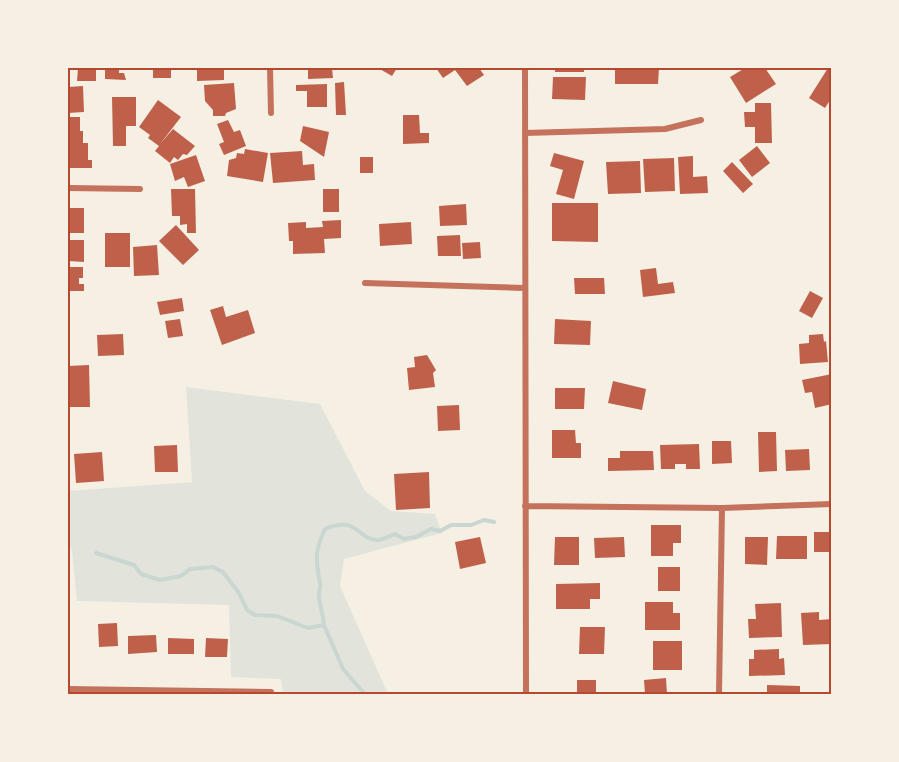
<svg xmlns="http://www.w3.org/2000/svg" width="899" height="762" viewBox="0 0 899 762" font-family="Ubuntu,sans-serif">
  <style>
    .green { fill: #e2e4dc }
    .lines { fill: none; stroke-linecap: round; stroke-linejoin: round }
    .stream { stroke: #c9d6d2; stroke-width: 4 }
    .building { fill: #bf614a }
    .minor { stroke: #c5725c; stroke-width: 6 }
    .neatline { fill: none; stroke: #b5482f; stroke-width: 2 }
  </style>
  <rect width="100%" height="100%" fill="#f6efe4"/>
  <path class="green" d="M186 387 320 404 365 491 391 511 435 514 442 533 344 559 340 586 388 694H283L281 679 231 677 229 605 77 601 72 551 68 540V491L192 482Z"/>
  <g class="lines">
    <path class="stream" d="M96 553 134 565 141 574 160 580 181 576 190 569 213 567 223 572 239 593 247 610 255 615 277 616 308 628 324 625 343 669 363 692V694
      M324 625C323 615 320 606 319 597 318 593 321 589 320 584 316 560 314 552 325 529 357 515 357 539 377 540 383 540 390 536 395 534L404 539 416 537 431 529 440 531 451 525H471L484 520 494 522"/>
  </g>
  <path class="building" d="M78 68H96V81H77Z
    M105 68H119V73H124L126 80 105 79Z
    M153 68H171V78H153Z
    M197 68H224V80L197 81Z
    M308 68H332L333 78 308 79Z
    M378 68H397L392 76Z
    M436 68H479L484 75 467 86 455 70 443 78Z
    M555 68H584V72H555Z
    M615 68H659L658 84H615Z
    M745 68H765L776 84 746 103 730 77Z
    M828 68H832V97L825 108 809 98Z
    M553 77H586L585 100 552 99Z
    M344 82 346 115H336L335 83Z
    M234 83 236 109 226 113 225 116H213V110L205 101 204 85Z
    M327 84V107H307V91H296V85Z
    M83 86 84 112 68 113V87Z
    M112 97H136V126H126V146H113Z
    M158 100 181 117 160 144 173 129 195 146 187 155 183 154 178 160 174 157 170 163 155 151 159 146 148 138 150 135 139 127Z
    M755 103H771L772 143H755V127H745L744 112H755Z
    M403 115H419L420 133H429V143L403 144Z
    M68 117H80V131H83V143H88V160H92V168H68Z
    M228 120 234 132 240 130 246 146 224 155 219 144 224 142 217 124Z
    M303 126 329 132 324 157 300 141Z
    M757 146 770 163 752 177 739 160Z
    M245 149 268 153 263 182 227 176 229 160 236 158 237 153 244 154Z
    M302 151 303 165 314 164 315 180 273 183 270 153Z
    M554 153 584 161 574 199 556 194 563 170 550 166Z
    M196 155 205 181 188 187 184 177 175 181 170 164Z
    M693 156V177L707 176 708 193 680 194 678 157Z
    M360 157H373V173H360Z
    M674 158 675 191 645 192 643 159Z
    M640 161 641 193 608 194 606 162Z
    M732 162 753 184 743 193 723 171Z
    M171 189H195L196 233H187V224L180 225V216H172Z
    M323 189H339V212H323Z
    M552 203H598V242L552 241Z
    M466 204 467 225 440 226 439 206Z
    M68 208H84V233H68Z
    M341 220V238L324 239 325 253 293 254V241H289L288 223 306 222V228L323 227 322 221Z
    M411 222 412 244 380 246 379 224Z
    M176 225 199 250 183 265 159 241Z
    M105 233H130V267H105Z
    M460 235 461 256H438L437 236Z
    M68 240H84V262L68 261Z
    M480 242 481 258 463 259 462 243Z
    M157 245 159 275 134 276 133 247Z
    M68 267H83V278H79V284H84V291H68Z
    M656 268 658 284 673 282 675 293 643 297 640 270Z
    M574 278H604L605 294H575Z
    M810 291 823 298 812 318 799 311Z
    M182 298 184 311 160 315 157 302Z
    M223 306 226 317 248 310 255 333 222 345 210 310Z
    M180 319 183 336 168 338 165 321Z
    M555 319 591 321 590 345 554 344Z
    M123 334 124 355 98 356 97 335Z
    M823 334 824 342 826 341 828 362 800 364 799 344 809 343V335Z
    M427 355 436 370 433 373 435 387 409 390 407 368 415 367 414 357Z
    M89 365 90 407H68V366Z
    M832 374V404L815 408 812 392 805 393 802 380Z
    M613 381 646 389 642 410 608 403Z
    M555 388H585L584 409H555Z
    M459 405 460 430 438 431 437 406Z
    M552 430H575L576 443H581V458H552Z
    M758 432H776L777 471 759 472Z
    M712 441H731L732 463 712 464Z
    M699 444 700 469H686V464H675V469H661L660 445Z
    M177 445 178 472H155L154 446Z
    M809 449 810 470 786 471 785 450Z
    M620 451H653L654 470 608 471V458H620Z
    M102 452 104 481 76 483 74 454Z
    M429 472 430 508 396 510 394 474Z
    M651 525H681V543H673V556H651Z
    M814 532H832V552H814Z
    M777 536H807V559H776Z
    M480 537 486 563 460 569 455 542Z
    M555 537H579V565H554Z
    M624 537 625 557 595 558 594 538Z
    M745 537H768L767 565 745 564Z
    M658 567H680V591H658Z
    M600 583V599H590V609H556V584Z
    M645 602H673V613H680V630H645Z
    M781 603 782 637 749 638 748 619H756L755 604Z
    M819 612V620L832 619V644L803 645 801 613Z
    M117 623 118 646 99 647 98 624Z
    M580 627H605L604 654H579Z
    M156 635 157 652 128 654V636Z
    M168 638 194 639V654H168Z
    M206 638 228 639 227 657H205Z
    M653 641H682V670H653Z
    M779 649V659L784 658 785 675 749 676V659H754V650Z
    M666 678 667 694H645L644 680Z
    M577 680H596V694H577Z
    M767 685 800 686V694H767Z"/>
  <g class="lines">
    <path class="minor" d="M270 68 271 113
      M525 68 526 694
      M525 133 665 129 701 120
      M68 188 140 189
      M365 283 525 288
      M525 506 722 508 832 504
      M68 689 271 692
      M719 694 722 508"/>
  </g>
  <rect width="899" height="762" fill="none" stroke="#f6efe4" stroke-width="138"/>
  <rect x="69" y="69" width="761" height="624" class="neatline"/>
</svg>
